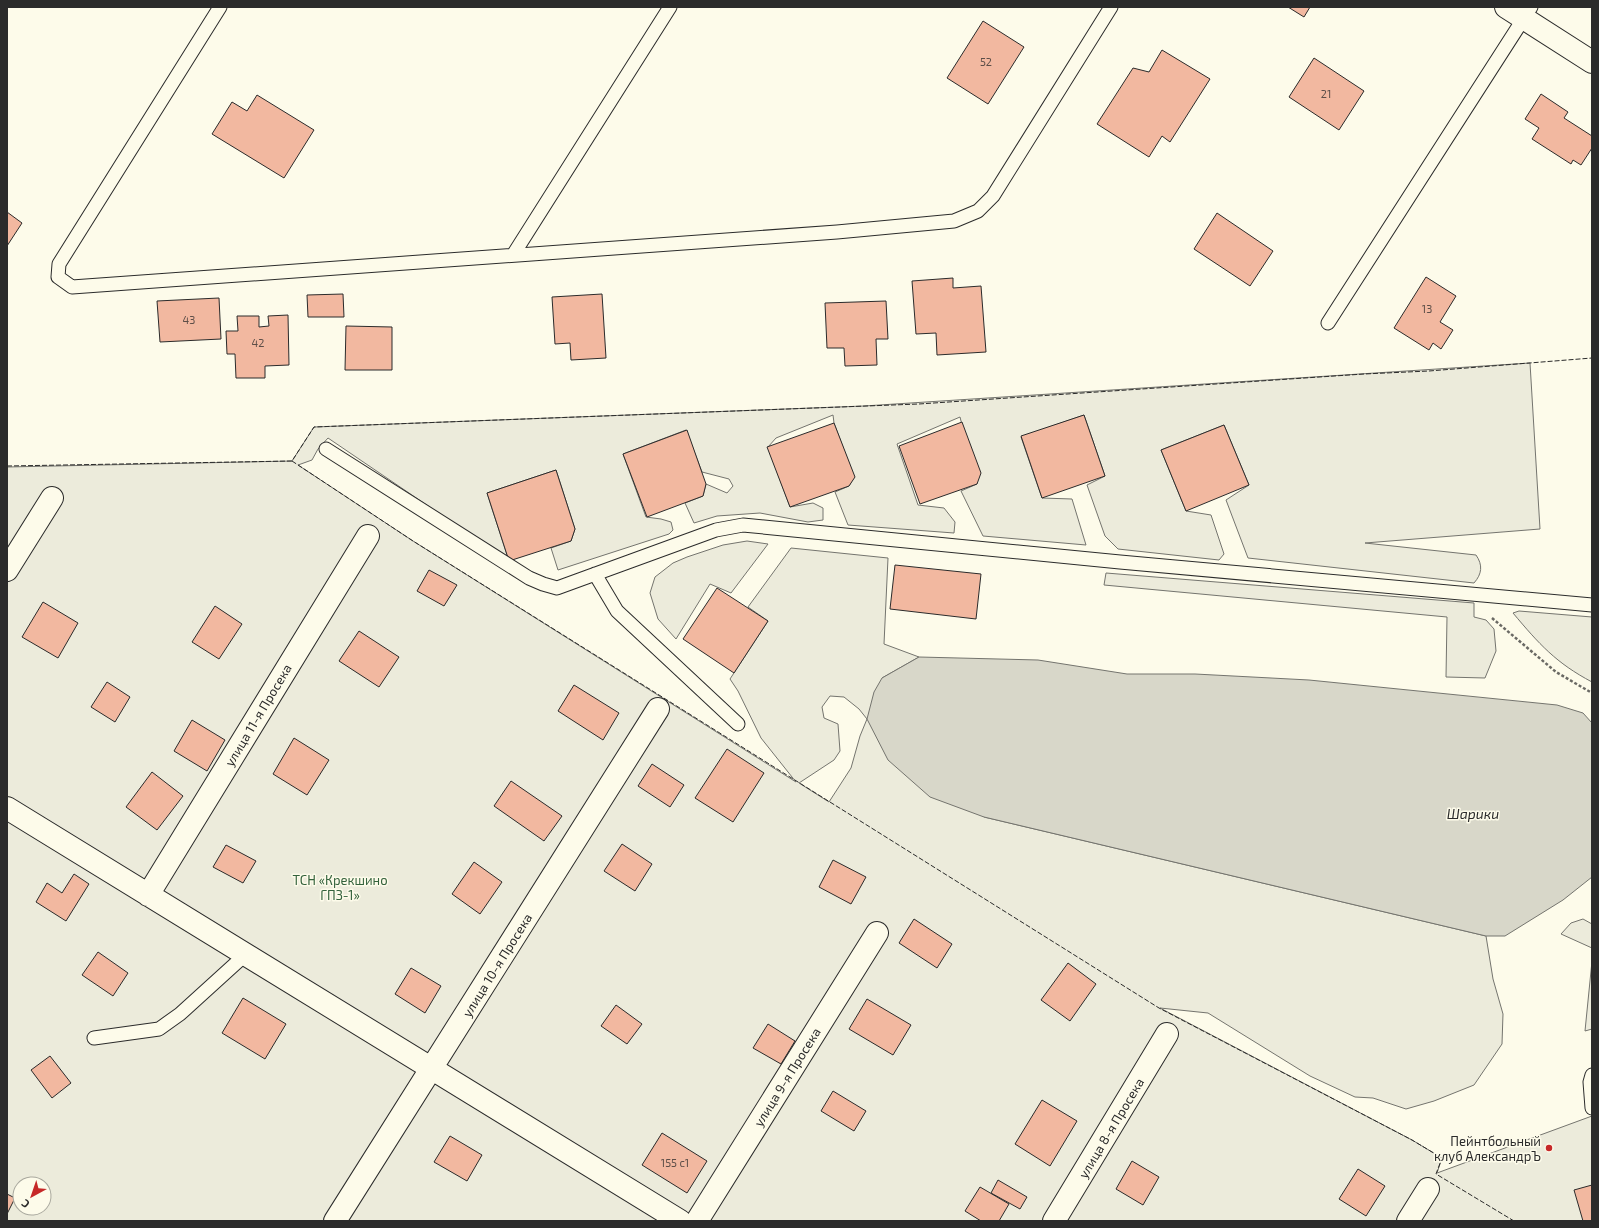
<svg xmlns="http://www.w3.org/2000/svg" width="1599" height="1228" viewBox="0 0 1599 1228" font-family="'Exo 2',sans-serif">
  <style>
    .green { fill: #ecebdb; stroke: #74746e; fill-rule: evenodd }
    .water { fill: #d8d7c9; stroke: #74746e }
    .building { fill: #f2b8a0; stroke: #2b2b2b }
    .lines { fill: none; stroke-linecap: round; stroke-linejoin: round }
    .lane-casing { stroke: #2b2b2b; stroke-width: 15 }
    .street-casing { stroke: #2b2b2b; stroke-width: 24 }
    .path { stroke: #6a6964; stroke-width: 2.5; stroke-dasharray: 3 2; stroke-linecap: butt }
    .lane { stroke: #fdfbea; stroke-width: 13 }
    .street { stroke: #fdfbea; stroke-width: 22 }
    .fence { stroke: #2b2b2b; stroke-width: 1; stroke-dasharray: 5 2; stroke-linecap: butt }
    .poi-dot { fill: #c62828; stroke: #fdfbea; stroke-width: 1.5 }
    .labels { text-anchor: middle; stroke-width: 3; stroke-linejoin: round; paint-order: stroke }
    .number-label { font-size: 11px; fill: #5d4e48 }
    .street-label { font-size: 13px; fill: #2b2b2b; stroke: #fdfbea }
    .park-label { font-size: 13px; fill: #34623c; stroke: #fdfbea }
    .poi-label { font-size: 13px; fill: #2b2b2b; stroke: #fdfbea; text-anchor: end }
    .water-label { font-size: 14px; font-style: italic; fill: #2b2b2b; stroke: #fdfbea }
  </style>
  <rect width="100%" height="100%" fill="#fdfbea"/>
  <path class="green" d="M1530 363 1540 529 1365 543 1476 555C1483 565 1482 574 1474 583L1248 558 1226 500 1249 485 1224 425 1161 450 1186 511 1211 515 1224 554 1219 560 1118 549 1105 536 1087 485 1105 476 1084 415 1021 437 1042 498 1072 499 1086 545 983 536 961 491 977 484 960 417 897 444 918 505 944 508 955 522 954 533 848 525 835 492 849 486 854 477 834 423 833 415 776 438 768 447 790 507 813 503 823 508V520L808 522 760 513 717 516 694 523 685 503 703 496 706 484 727 493 733 486 729 479 702 472 686 430 623 454 646 517 661 519 671 522 673 530 669 534 558 570 551 548 571 541 575 529 556 470 487 493 509 561 328 438 318 449 312 460 298 465 413 541 796 782 761 738 738 691 730 679 768 621 748 607 791 548 888 558 884 644 919 657 882 678 984 817 1486 936 1493 979 1503 1014 1502 1044 1474 1085 1434 1101 1406 1109 1373 1098 1355 1097 1310 1076 1208 1013 1160 1008 1412 1140 1442 1158 1437 1173 1592 1116V1221H7V467L292 461 314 427 864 406ZM830 696 844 697 859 709 867 719 860 736 851 768 829 802 799 783 834 760 840 751 838 724 824 718 822 707ZM20 1184H44V1208H20Z
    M747 541 768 544 731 593 710 584 676 639 658 619 650 593 655 577 673 563 687 557 723 545Z
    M1106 573 1474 603V617L1486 620 1494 629 1496 651 1485 678 1446 677 1447 617 1104 585Z
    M1519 611 1592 617V682C1556 663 1539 644 1513 613Z
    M1583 919 1592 924V948L1561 934 1571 923Z
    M1592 961V1029L1585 1031Z"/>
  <path class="water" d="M919 657 1038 660 1127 674H1195L1309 680 1557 705 1583 713 1592 723V877L1563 900 1505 936H1486L984 817 930 797 888 760 867 719 874 692 882 678Z"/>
  <path class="building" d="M1288 7H1310L1304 17Z
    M983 21 1024 47 988 104 947 78Z
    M1162 50 1210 79 1170 142 1162 136 1149 157 1097 124 1133 68 1149 72Z
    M1314 58 1364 91 1339 130 1289 97Z
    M1541 94 1568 112 1564 118 1592 136V148L1581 165 1573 160 1571 164 1532 139 1539 128 1525 119Z
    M257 95 314 130 284 178 212 134 232 102 247 111Z
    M7 212 22 223 7 246Z
    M1217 213 1273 251 1250 286 1194 249Z
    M1426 277 1456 296 1440 322 1453 330 1441 349 1433 343 1429 350 1394 328Z
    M953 278V288L981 286 986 352 937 355 936 333 916 334 912 281Z
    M343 294 344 317H308L307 295Z
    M602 294 606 358 571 360 570 343 555 344 552 297Z
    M219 298 221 339 160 342 157 301Z
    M886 301 888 339H876L877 365 845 366 844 348H827L825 303Z
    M288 315 289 365 265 366V378H236L235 354H227L226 331H238L237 316H259V327L269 326 268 316Z
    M346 326 392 327V370H345Z
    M1084 415 1105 476 1042 498 1021 436Z
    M962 422 981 473 977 484 920 504 899 446Z
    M834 423 855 477 849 486 790 507 767 447Z
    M1224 425 1249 485 1186 511 1161 450Z
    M687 430 706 484 703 496 647 517 623 454Z
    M556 470 575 529 571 541 509 561 487 493Z
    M895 565 981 574 976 619 890 609Z
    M429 570 457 585 444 606 417 591Z
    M717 588 768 621 734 673 683 639Z
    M43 602 78 623 58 658 22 637Z
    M215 606 242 624 219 659 192 642Z
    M359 631 399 657 379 687 339 661Z
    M107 682 130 697 115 722 91 707Z
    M574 685 619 713 603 740 558 711Z
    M192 720 225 740 207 771 174 751Z
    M294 738 329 760 307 795 273 774Z
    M727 749 764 773 733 822 695 798Z
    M652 764 684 785 670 807 638 786Z
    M152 772 183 796 157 830 126 807Z
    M511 781 562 816 544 841 494 806Z
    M622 844 652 864 635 891 604 871Z
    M226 845 256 861 243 883 213 867Z
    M833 860 866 877 851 904 819 887Z
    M474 862 502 882 480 914 452 894Z
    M74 874 89 884 66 921 36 902 47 883 62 893Z
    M914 919 952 944 937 968 899 943Z
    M98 952 128 973 113 996 82 975Z
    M1068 963 1096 984 1070 1021 1041 1000Z
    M411 968 441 986 425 1013 395 994Z
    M243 998 286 1024 265 1059 222 1033Z
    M867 999 911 1025 893 1055 849 1029Z
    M616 1005 642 1024 627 1044 601 1026Z
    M768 1024 795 1041 781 1064 753 1048Z
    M50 1056 71 1083 52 1098 31 1070Z
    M833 1091 866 1111 854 1131 821 1111Z
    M1042 1100 1077 1121 1050 1166 1015 1144Z
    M662 1133 707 1161 687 1193 642 1165Z
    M450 1136 482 1155 467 1181 434 1162Z
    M1132 1161 1159 1177 1143 1205 1116 1189Z
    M1358 1169 1385 1186 1366 1216 1339 1199Z
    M998 1180 1027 1197 1020 1209 991 1193Z
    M1592 1185V1221H1583L1574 1190Z
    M980 1187 1009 1204 999 1221H981L965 1211Z
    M7 1194 15 1198 7 1214Z"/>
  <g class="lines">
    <defs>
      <path id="lane" d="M220 7 59 264 58 277 72 287 837 232 954 221 978 211 993 196 1111 7
        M513 255 670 7
        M1328 323 1531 7
        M326 449 529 578 543 584 557 588 716 530 743 525 1120 562 1592 605
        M595 574 617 611 738 724
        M94 1038 159 1029 180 1014 245 955
        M1592 1075 1590 1082 1592 1108"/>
      <path id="street" d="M1506 7 1592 62
        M7 570 52 498
        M7 808 680 1221
        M148 895 368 536
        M335 1221 658 709
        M697 1221 877 933
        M1054 1221 1167 1034
        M1408 1221 1428 1189"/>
    </defs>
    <use href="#lane" class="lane-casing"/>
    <use href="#street" class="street-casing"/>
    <path class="path" d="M1492 618 1556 672 1592 693"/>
    <use href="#lane" class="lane"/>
    <use href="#street" class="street"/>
    <path class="fence" d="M292 461 413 541 1159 1008 1412 1140 1442 1158 1436 1174 1514 1221
      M7 466 292 461 314 427 919 404 1364 374 1429 371 1592 358"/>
  </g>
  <circle class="poi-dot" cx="1549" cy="1148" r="4"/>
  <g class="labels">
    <g class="number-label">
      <text x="986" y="66">52</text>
      <text x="1326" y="98">21</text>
      <text x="1427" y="313">13</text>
      <text x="189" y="324">43</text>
      <text x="258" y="347">42</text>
      <text x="675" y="1167">155 с1</text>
    </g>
    <g class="street-label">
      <text transform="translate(258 715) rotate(-59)" y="5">улица 11-я Просека</text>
      <text transform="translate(497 965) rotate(-58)" y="5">улица 10-я Просека</text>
      <text transform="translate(787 1077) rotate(-58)" y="5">улица 9-я Просека</text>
      <text transform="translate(1111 1128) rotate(-59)" y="5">улица 8-я Просека</text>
    </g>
    <g class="park-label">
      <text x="340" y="885">ТСН «Крекшино<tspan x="340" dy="15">ГПЗ-1»</tspan></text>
    </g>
    <g class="poi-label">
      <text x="1541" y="1146">Пейнтбольный<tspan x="1541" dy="15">клуб АлександрЪ</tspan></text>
    </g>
    <g class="water-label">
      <text x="1473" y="819">Шарики</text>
    </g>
  </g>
  <rect width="1599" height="1228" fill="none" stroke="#2b2b2b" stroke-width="16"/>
  <g transform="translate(32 1196) rotate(220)"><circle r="19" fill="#fdfbea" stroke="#a9a89e"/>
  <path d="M0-3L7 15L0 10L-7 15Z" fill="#c62828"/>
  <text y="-6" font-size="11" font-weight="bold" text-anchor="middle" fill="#2b2b2b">С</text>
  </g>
</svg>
